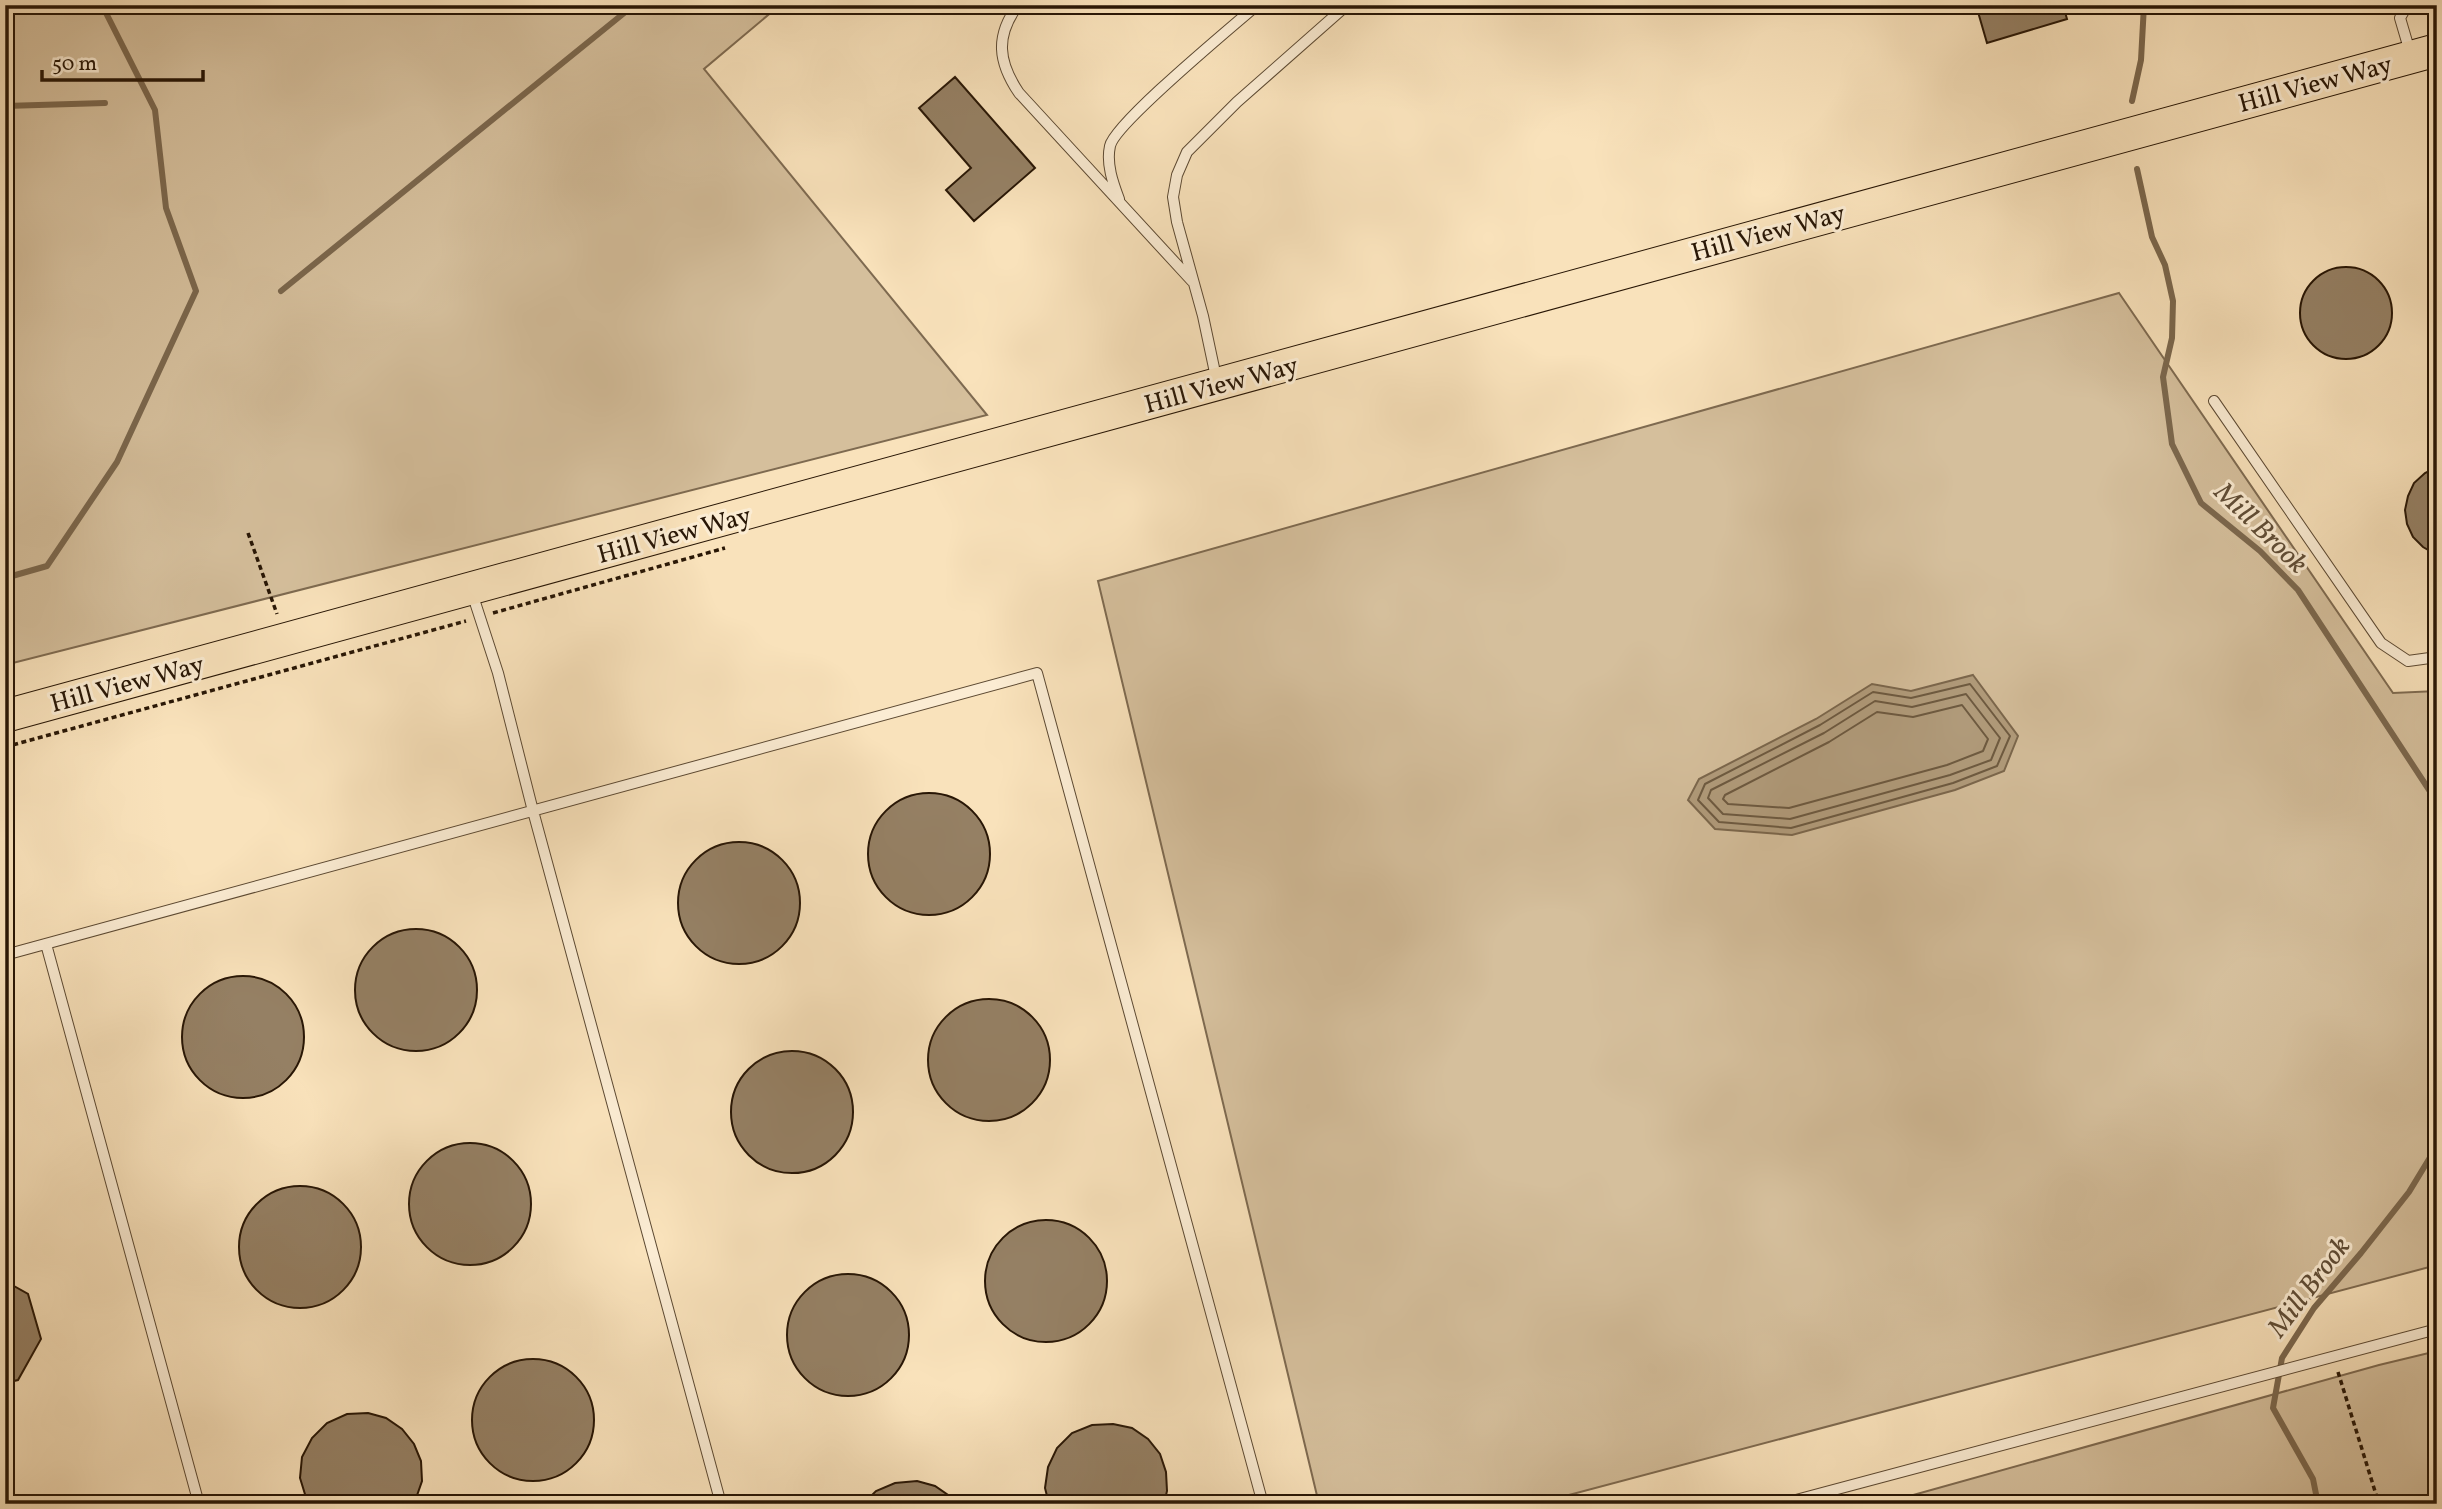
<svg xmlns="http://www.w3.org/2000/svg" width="2442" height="1509" viewBox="0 0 2442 1509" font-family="Vollkorn,serif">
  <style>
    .green { fill: #d5bf9c; stroke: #7e6a50; stroke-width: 2 }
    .water { fill: #b29d7d; stroke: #7b674d; stroke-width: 2 }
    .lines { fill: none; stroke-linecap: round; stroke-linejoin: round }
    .shore { stroke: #6d5a41; stroke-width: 2 }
    .stream { stroke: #7b674d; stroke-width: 6 }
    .building { fill: #958064; stroke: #281605; stroke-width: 2 }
    .service-casing { stroke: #5c4932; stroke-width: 12 }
    .primary-casing { stroke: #281605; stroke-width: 34 }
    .path { stroke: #281605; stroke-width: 3.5; stroke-dasharray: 5 3.5; stroke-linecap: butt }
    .service { stroke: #fbecd3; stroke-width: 10 }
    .primary { stroke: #f9e2bb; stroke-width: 32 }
    .labels { text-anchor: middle; stroke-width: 6; stroke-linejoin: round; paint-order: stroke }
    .street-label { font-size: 26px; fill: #281605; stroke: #fbecd3 }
    .water-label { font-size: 28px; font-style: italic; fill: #5f4c35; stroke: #fbecd3 }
  </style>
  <rect width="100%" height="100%" fill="#f9e2bb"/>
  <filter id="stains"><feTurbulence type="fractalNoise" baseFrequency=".00286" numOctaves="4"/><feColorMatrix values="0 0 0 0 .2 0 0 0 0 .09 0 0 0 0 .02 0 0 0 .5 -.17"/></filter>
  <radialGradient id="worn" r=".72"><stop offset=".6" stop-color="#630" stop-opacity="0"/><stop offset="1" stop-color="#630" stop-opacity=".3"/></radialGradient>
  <path class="green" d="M5 5H780L704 69 987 415 5 665Z
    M2119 293 2393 693 2437 691V1265L1535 1504H1319L1098 581Z
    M2437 1351V1504H1881L2379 1365Z"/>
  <path class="water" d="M1973 675 2018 736 2004 771 1955 790 1792 835 1715 829 1688 800 1699 779 1816 719 1872 684 1911 691Z"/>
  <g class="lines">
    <path class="shore" d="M1970 684 2010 736 1997 766 1953 783 1791 828 1719 822 1698 800 1705 784 1820 725 1873 692 1911 698Z
      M1966 694 2000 738 1991 760 1950 775 1790 819 1723 814 1708 798 1711 790 1824 733 1875 701 1912 707Z
      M1962 705 1988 739 1983 751 1947 765 1789 808 1728 804 1723 799 1725 795 1829 742 1877 712 1913 717Z"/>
    <path class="stream" d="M2132 101 2141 60 2144 5
      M5 106 105 103
      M2137 169 2152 237 2165 265 2173 301 2172 338 2163 377 2172 444 2201 503 2260 551 2298 590 2437 802
      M281 291 634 5
      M5 578 47 566 117 462 196 291 166 208 155 110 102 5
      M2318 1504 2313 1479 2273 1408 2282 1358 2314 1308 2361 1253 2409 1192 2437 1146"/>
  </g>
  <path class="building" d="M1976 5H2063L2067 19 1987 43Z
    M955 77 1035 168 974 221 946 190 971 168 919 108Z
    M2300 313a46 46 0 1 1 92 0a46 46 0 1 1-92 0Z
    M2437 467V555L2423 547 2413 537 2407 524 2405 510 2408 496 2414 483 2425 473Z
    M868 854a61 61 0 1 1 122 0a61 61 0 1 1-122 0Z
    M678 903a61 61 0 1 1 122 0a61 61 0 1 1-122 0Z
    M355 990a61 61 0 1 1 122 0a61 61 0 1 1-122 0Z
    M182 1037a61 61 0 1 1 122 0a61 61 0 1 1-122 0Z
    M928 1060a61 61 0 1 1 122 0a61 61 0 1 1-122 0Z
    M731 1112a61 61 0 1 1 122 0a61 61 0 1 1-122 0Z
    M409 1204a61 61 0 1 1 122 0a61 61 0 1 1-122 0Z
    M239 1247a61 61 0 1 1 122 0a61 61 0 1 1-122 0Z
    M985 1281a61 61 0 1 1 122 0a61 61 0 1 1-122 0Z
    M787 1335a61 61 0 1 1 122 0a61 61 0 1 1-122 0Z
    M5 1281 28 1294 41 1339 18 1380 5 1383Z
    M472 1420a61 61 0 1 1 122 0a61 61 0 1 1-122 0Z
    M368 1413 386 1418 402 1429 414 1444 421 1461 422 1481 414 1504H308L300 1478 302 1457 312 1438 327 1423 347 1414Z
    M1113 1424 1132 1428 1148 1439 1160 1454 1166 1472 1167 1491 1164 1504H1049L1045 1488 1048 1467 1057 1448 1072 1433 1092 1425Z
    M917 1481 935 1486 951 1497 957 1504H863L876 1491 895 1483Z"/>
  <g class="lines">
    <defs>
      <path id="service" d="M1018 5C995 36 998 62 1019 93L1192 281
        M2410 5 2405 9 2400 18 2410 52
        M1119 199C1113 183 1106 164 1110 146 1115 123 1232 27 1257 5
        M1217 382 1203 316 1177 222 1173 197 1177 175 1187 152 1237 102 1347 5
        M2214 401 2381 643 2408 661 2437 657
        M472 593 498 673 533 811 721 1504
        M46 944 199 1504
        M5 955 1037 673 1263 1504
        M1781 1504 2437 1329"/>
      <path id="primary" d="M5 716 2437 50"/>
    </defs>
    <use href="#service" class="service-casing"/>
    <use href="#primary" class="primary-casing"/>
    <path class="path" d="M248 533 277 614
      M493 613 725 548
      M5 747 466 621
      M2338 1372 2379 1504"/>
    <use href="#service" class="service"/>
    <use href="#primary" class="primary"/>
  </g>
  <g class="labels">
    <g class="street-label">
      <text transform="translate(2315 83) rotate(-15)" y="9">Hill View Way</text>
      <text transform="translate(1768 232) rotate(-15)" y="9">Hill View Way</text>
      <text transform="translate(1221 384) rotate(-15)" y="9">Hill View Way</text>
      <text transform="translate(674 534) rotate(-15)" y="9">Hill View Way</text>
      <text transform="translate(127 683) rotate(-15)" y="9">Hill View Way</text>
    </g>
    <g class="water-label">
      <text transform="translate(2262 527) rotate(44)" y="10">Mill Brook</text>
      <text transform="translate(2308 1286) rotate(-53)" y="10">Mill Brook</text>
    </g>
  </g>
  <rect width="2442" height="1509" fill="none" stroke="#f9e2bb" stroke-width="28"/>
  <rect x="7" y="7" width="2428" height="1495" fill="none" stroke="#281605" stroke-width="3.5"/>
  <rect x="14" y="14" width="2414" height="1481" fill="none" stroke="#281605" stroke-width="2"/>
  <path d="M42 70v10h161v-10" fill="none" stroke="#281605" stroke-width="3.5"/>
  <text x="52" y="70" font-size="21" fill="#281605" stroke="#fbecd3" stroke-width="5" paint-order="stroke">50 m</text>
  <rect width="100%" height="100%" filter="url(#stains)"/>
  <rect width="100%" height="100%" fill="url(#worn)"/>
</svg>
